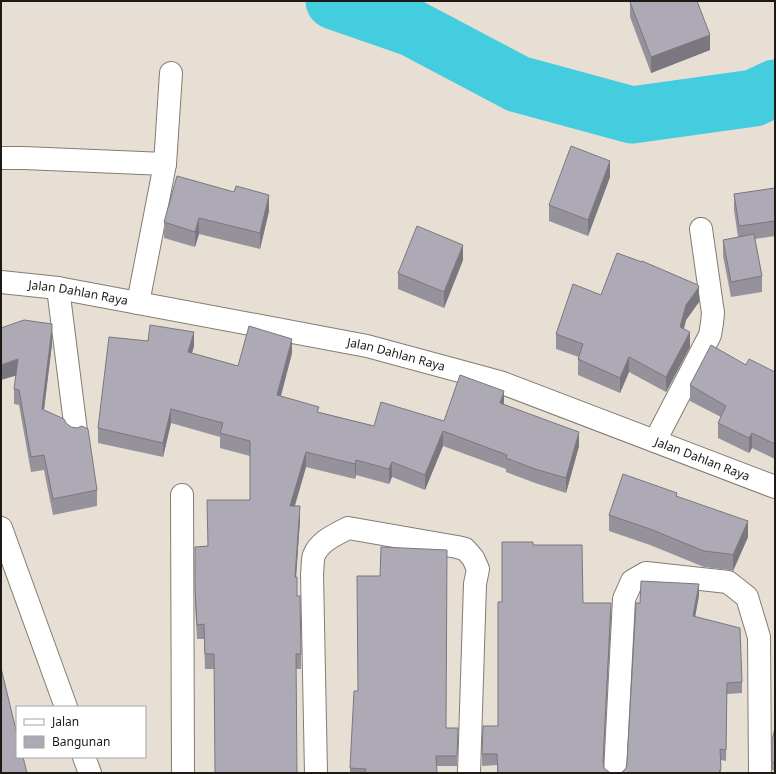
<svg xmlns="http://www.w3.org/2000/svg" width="776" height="774" viewBox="0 0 776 774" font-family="'Noto Sans',sans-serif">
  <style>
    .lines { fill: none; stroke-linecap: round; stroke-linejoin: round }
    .river { stroke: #43cddf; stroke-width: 57 }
    .minor-casing { stroke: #847c73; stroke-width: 24 }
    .minor { stroke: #fff; stroke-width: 22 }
    .wall { fill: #96929c }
    .shaded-wall { fill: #7a777f }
    .building { fill: #aeaab5; stroke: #7a777f }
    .labels { text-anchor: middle; stroke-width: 4; stroke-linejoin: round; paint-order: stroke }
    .street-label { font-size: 12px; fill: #1d1a16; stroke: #fff }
  </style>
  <rect width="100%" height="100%" fill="#e7ded4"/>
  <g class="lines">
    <path class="river" d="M334 1 412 28 518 84 632 115 754 98 775 88"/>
    <defs>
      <g id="minor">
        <path d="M1 158H24L165 164"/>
        <path id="s1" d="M1 282 58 288 367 346 500 382 775 487"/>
        <path d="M58 288 76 431"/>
        <path d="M138 303 165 164 171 73"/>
        <path d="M655 441 710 335 712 323 713 313 701 229"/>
        <path d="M182 495 183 773"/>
        <path d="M1 528 66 707"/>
        <path d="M84 757 90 773"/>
        <path d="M316 773 312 574C313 569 312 561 314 555 320 541 335 535 348 528L457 547 465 549 473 558 478 569 475 584 469 773"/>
        <path d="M615 773 624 599 632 581 646 573 728 582 747 597 759 637 760 773"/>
      </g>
    </defs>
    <use href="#minor" class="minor-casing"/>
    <use href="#minor" class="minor"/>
  </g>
  <path class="wall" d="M630 2 710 50 651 73 630 17Z
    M610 177 588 236 549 221V205Z
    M775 188V236L755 239 762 276V292L731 297 723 256V240L738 237 734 210V194Z
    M234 192 269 211 260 249 199 234 195 247 164 238V222Z
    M463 260 444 308 398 289V273Z
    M601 295 699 302 686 320 684 329 690 347 666 392 629 372 620 393 578 375V359L579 357 556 349V334Z
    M148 341 194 346 192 353 238 366 292 353 281 396 319 412 374 426 444 421 504 404 579 446 566 493 535 483 506 472V469L443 446 425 490 392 477 389 484 356 475 355 479 306 467 295 506 300 520 296 577 301 654V669H205L204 639H197L195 603V547L208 546 250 500V456L220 448V437L171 423 163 457 98 443V428Z
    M52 344 44 410 97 490V506L53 515 44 470 31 472 19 405 14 404V389Z
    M746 365 775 372V459L752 448 749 453 718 438V423L721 417 690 401V385Z
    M677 496 748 537 733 571 729 570 704 567 650 545 609 531V515Z
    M533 545 583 603 611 614 603 763 604 768 609 772 611 773H497V765L482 766V754L498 726 502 602Z
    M699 595 695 617 742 682V693L727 694 726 761 721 760V773H620H621L626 768 627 762 640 603Z
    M446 728 458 738 457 766H437V773H350V768Z
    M775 728V771L772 770V740Z"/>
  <path class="shaded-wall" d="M710 35V50L651 73V57Z
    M610 161V177L588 236V220Z
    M269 195V211L260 249V233Z
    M199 218V234L195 247V232Z
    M463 245V260L444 308V292Z
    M699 287V302L686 320 680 342V327L686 305Z
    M52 328V344L42 425V409Z
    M194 332V346L188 366V352Z
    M690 332V347L666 392V377Z
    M292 339V353L277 410V395Z
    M629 357V372L620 393V378Z
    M18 359V375L1 380V365Z
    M504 391V406L500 403Z
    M171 409V423L163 457V443Z
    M443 431V446L425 490V475Z
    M579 432V446L566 493V478Z
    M752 433V448L749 453V438Z
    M306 452V467L290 521V506Z
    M356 460V475L355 479V464Z
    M392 462V477L389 484V469Z
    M300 506V520L295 592V577Z
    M748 521V537L733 571V555Z
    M699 584V595L693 628V616Z
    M611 603V614L603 772V761Z"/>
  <path class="building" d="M632 1H697L710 35 651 57 630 2Z
    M571 146 610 161 588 220 549 205Z
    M177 176 234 192 236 186 269 195 260 233 199 218 195 232 164 222Z
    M775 188V221L739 226 734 194Z
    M417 226 463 245 444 292 398 273Z
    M754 234 762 276 731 282 723 240Z
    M617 253 642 262V261L698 285 699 287 686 305 680 327 690 332 666 377 629 357 620 378 578 359 583 344 556 334 573 284 601 295Z
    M24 320 52 324V328L42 409 64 419 66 423 71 427 77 428 82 426 88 429 97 490 53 499 44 455 31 457 19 390 14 389 18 359 1 365V328Z
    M150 325 194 332 188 352 238 366 249 326 292 339 277 395 319 407 317 412 374 426 381 402 444 421 460 375 504 391 500 403 565 427 579 432 566 478 535 469 506 458 507 455 443 431 425 475 392 462 389 469 356 460 355 464 306 452 290 506H300L295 577H297V596H300L301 654H296L297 773H215L214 654H205L204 624 197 625 195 589V547L208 546 207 500H250V441L220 433 223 423 171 409 163 443 98 428 109 337 148 341Z
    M711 345 746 365 749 359 775 372V444L752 433 749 438 718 423 726 406 690 385Z
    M623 474 677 493 676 496 748 521 733 555 729 554 704 551 650 529 609 515Z
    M502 542H533V545H582L583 603H611L603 761 604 768 609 772 611 773H498L497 754H482L483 726H498V602H502Z
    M381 547 447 550 446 728H458L457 756H436L437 773H365L366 769 350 768 354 691H358L357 576H380Z
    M641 581 699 584 693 616 740 628 742 682 727 683 726 750 720 749 721 769 720 770 719 773H620H621L626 768 627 762 636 603H640Z
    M1 668 17 734V757H23L27 773H1Z
    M775 728V763L772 762V740Z"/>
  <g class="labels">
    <g class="street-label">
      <text dy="4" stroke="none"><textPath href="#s1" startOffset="78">Jalan Dahlan Raya</textPath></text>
      <text dy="4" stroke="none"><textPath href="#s1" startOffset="402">Jalan Dahlan Raya</textPath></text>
      <text dy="4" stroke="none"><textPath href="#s1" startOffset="726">Jalan Dahlan Raya</textPath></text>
    </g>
  </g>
  <rect width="776" height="774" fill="none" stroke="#1d1a16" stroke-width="4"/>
  <rect x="16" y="706" width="130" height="52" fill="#ffffff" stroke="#a5a3a2"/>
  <rect x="24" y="719" width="20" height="6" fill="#ffffff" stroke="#a5a3a2"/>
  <text x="52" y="726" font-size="12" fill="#1d1a16">Jalan</text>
  <rect x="24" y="736" width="20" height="12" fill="#aeaab5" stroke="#a5a3a2"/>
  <text x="52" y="746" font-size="12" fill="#1d1a16">Bangunan</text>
</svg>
